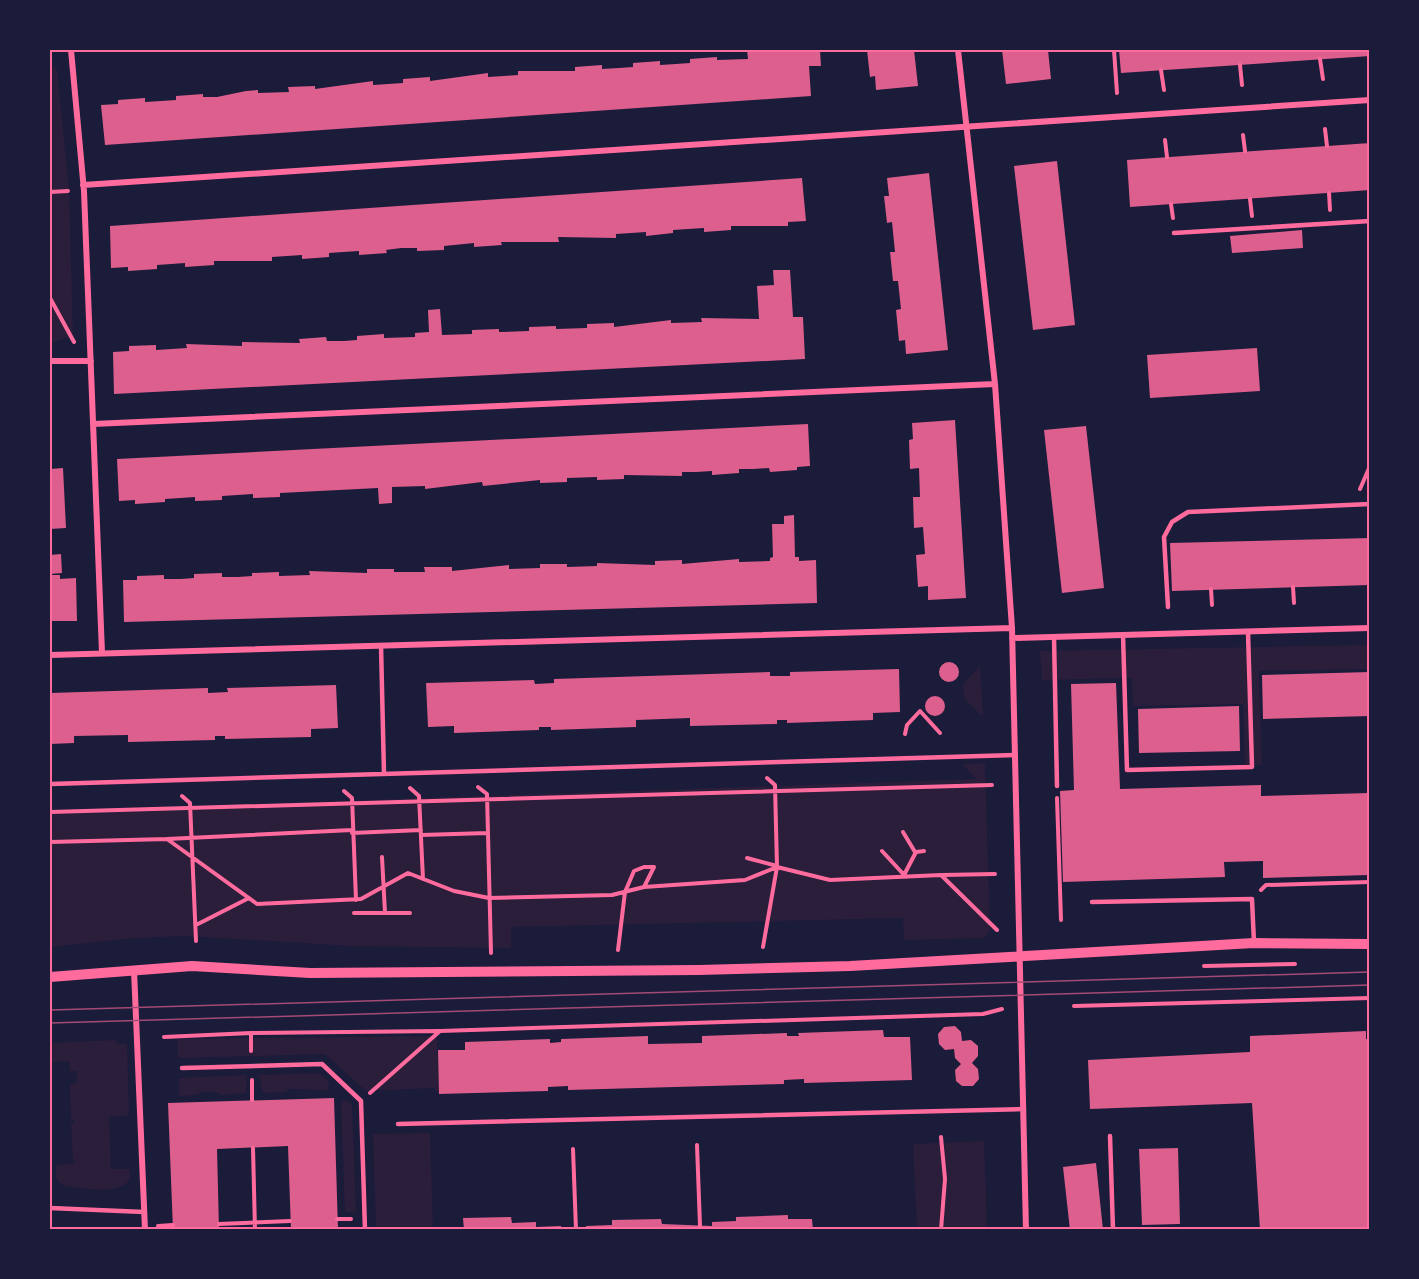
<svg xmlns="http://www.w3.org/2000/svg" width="1419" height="1279" viewBox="0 0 1419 1279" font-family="'Titillium Web',sans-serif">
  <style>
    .green { fill: #2a1e3b }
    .building { fill: #dd5f8e }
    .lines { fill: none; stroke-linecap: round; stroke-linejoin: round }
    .path { stroke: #ff6b9d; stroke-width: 4 }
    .service { stroke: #ff6b9d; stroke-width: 4.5 }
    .minor { stroke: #ff6b9d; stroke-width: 6 }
    .tertiary { stroke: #ff6b9d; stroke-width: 10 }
    .tram { stroke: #a44b75; stroke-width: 1.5 }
    .neatline { fill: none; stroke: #ff6b9d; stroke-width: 2 }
  </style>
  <rect width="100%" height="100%" fill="#1b1b3a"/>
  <path class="green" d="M50 65 57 69 69 191 73 336 50 343Z
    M1369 645V669L1259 671 1262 765H1245L1243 704 1133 706 1132 678 1042 680 1040 651Z
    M980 666 983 714 982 716 964 698 963 684Z
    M979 763 985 764 990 930 984 938 904 940 903 918 511 927V948L352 946 187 936 135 938 50 947V811L977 779 962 764Z
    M437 1036 439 1094 434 1088 366 1091 325 1054 178 1058 177 1039Z
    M115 1040 118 1044H127L129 1113 126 1116 109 1117 111 1169H129C139 1198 79 1189 62 1185L56 1178V1165L76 1163 73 1160 71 1123H74V1119H71L70 1084 77 1083V1071H70L69 1061 51 1062 50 1043Z
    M319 1073 329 1082 328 1090 288 1089 285 1092 263 1093 259 1075Z
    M247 1075 246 1093 221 1095 217 1092H200L198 1095 181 1096 179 1094V1078Z
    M347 1100 352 1105 356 1212H345L341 1101Z
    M430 1133 433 1229H376L373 1134Z
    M984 1141 987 1229H917L913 1144Z"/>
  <path class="building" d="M747 50H820L821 66H809L811 96 105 145 101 105 118 104V100L145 98V102L161 101 176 100V96L203 94V97H217L246 91 258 90V93L289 92 288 87 315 86V89L373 81V85L403 83V79L430 77V81L488 73V77L504 76 518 75V71H575V67L602 65V69L619 68 633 67V63L660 61V65L676 64 690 63V59L717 57V60L748 59Z
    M867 50H914L918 86 876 90 875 76 870 77Z
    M1002 50H1048L1051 79 1006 84Z
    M1119 50H1370V56L1121 73Z
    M1370 143V190L1130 207 1127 160Z
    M1057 161 1075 325 1033 330 1014 166Z
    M929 173 948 350 906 354 905 340 899 341 896 310 901 309 898 281H893L890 252H895L892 222 887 223 884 196H889L887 178Z
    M802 178 806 221 788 222V226H731V230L704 232V228L688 229 673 230V233L646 236V232L616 234V238L558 237 559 242H501L502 245 474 247V243L444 246V250L417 251V248H401L386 250 387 253 359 255V251L343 252 329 253V257L302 259V255L272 257V261H214V265L185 267V263L157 265V269L128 271V267L111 268 110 226Z
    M1302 230 1303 248 1232 253 1230 236Z
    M773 270H790L793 317H803L805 359 114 394 113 352 129 351V346L156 345V350L187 348 186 344 242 346V342L300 343 299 339 326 337 327 341H344L357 340V336L384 334V338L415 337V333L429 332 428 310 440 309 442 335 472 334V330L499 329V332L529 331V327L556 326V329L587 328V324L614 323V327L671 320V323L702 322 701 318 759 319 757 286 774 285Z
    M1257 348 1260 391 1150 398 1147 355Z
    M955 420 966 598 928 600V586L918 587 916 555 925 554 923 527 914 528 913 497H920L919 468 910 469 909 440 913 439 912 423Z
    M808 424 810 466 797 467V470L770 472 769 468 753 469H739V473L712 475V471L696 472H682V476L624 475V479L597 480V477L567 478V482L540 483V480L483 486 482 482 425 489V486L392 487V503L379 504 378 488 280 493V497L253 498V494L222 496V500L195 501V497L165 499V502L135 504V500L119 501 117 459Z
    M1086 426 1104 588 1062 593 1044 430Z
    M63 468 66 528 50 529V469Z
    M794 515 795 557H799V561L816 560 817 603 124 622 123 580H137V576L164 575V579H181L194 578V574L222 573V577H238L252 576V573L279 572V576L310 575 309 571 367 573V569H394V572H425L424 567H452V571L509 565V569L540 568V564H567V567L597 566V563L655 565V561L682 560V564L739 559V562L770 561V558L773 557 772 524H784V516Z
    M1370 538V585L1172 591 1170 543Z
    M61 554 62 573 50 574V555Z
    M50 575H60V579L76 578 77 621H50Z
    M939 672a10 10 0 1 1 20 0a10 10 0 1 1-20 0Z
    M899 669 900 712 873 713V720L787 723V720H777V724L690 726V718L636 720V727L551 730V727H539V730L454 733V726L428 727 426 683 534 680 535 684 554 683V679L770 672V676H790V672Z
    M1370 672V716L1263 719 1262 675Z
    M1116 683 1120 789 1261 785V796L1370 793V875L1263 878V861L1224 862 1225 877 1063 882 1060 791 1074 790 1071 684Z
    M336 685 338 728 311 729V737L225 739V736H215V740L128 742V735L74 736V743L50 744V693L208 688V693L228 692 227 688Z
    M925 706a10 10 0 1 1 20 0a10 10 0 1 1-20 0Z
    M1239 706 1240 751 1139 753 1138 709Z
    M955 1026 961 1032 962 1041 971 1040 978 1046V1056L972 1063 978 1069 979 1079 973 1086H962L956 1081 955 1070 961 1064 955 1058 954 1049 945 1050 939 1044 938 1034 944 1027Z
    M883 1030 884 1037H910L912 1080 804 1083V1079L784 1080V1084L568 1090V1086L548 1087V1091L439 1094 438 1050H465V1042L550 1039V1043L561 1042V1039L648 1036V1044L702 1043V1036L787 1033V1036H799L798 1033Z
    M1366 1031V1039H1370V1230H1260L1252 1103 1090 1109 1088 1060 1250 1052V1036Z
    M334 1098 338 1230H291L288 1146 217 1149 219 1230H173L168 1103Z
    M1178 1148 1180 1224 1142 1225 1139 1149Z
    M1096 1163 1103 1230H1070L1063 1167Z
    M788 1215V1219H812L813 1230H586V1226L612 1225V1220L661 1219 662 1224 712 1226V1222L736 1221V1217Z
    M511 1217 512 1223 536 1222V1227L561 1226V1230H464L463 1218Z"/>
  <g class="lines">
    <path class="path" d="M1114 50 1117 93
      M1320 59 1323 79
      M1240 65 1242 85
      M1161 70 1164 90
      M1325 129 1327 146
      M1243 135 1245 151
      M1165 140 1167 157
      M50 192 68 191
      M1329 193 1330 210
      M1250 199 1252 216
      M1171 204 1173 218
      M50 298 74 342
      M1360 489 1370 466
      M1293 587 1294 603
      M1211 589 1212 605
      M905 734 907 725 920 711 940 733
      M478 787 487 794 491 953
      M410 788 419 796 423 879
      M344 791 352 798 356 900
      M182 796 190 803 196 941
      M1057 798 1061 920
      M50 812 992 785
      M903 832 915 852
      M352 833 421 830
      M421 835 488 833
      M167 839 352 830
      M50 842 167 839 257 904 361 899 408 873 454 891 489 898 612 895 644 887 745 880 777 867 830 880 941 875 997 930
      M882 851 906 877
      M382 857 385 913
      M747 858 777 866
      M904 875 916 852 924 851
      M942 875 995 874
      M1261 890 1266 885 1370 882
      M354 913H410
      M196 925 249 898
      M763 947 777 867 775 785 767 778
      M618 950 625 892 634 871 644 867H654L644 887
      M1204 966 1295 964
      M1074 1006 1370 998
      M251 1033V1051
      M164 1037 251 1033 440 1031 983 1014 1002 1009
      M252 1080V1100
      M370 1093 440 1031
      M941 1137 945 1179 941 1230
      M697 1145 700 1226
      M253 1148 255 1230
      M573 1149 576 1230
      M337 1219H351
      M219 1224 290 1221
      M158 1226 173 1225"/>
    <path class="service" d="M1174 233 1370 221
      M1168 607 1164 537 1172 522 1188 512 1370 504
      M1123 635 1127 770 1252 767 1248 632
      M1054 637 1057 786
      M381 645 384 774
      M50 784 1015 755
      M1092 902 1252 899 1254 943
      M182 1068 322 1064 361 1101 365 1230
      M398 1124 1024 1109
      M1110 1136 1113 1230
      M50 1208 144 1212"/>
    <path class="minor" d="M71 50 84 191 102 653
      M958 50 995 384 1012 628 1026 1230
      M83 185 1370 100
      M50 361H91
      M93 424 995 384
      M1012 638 1370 628
      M50 655 1012 628
      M134 970 145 1230"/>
    <path class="tertiary" d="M50 977 192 966 310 973 699 970 850 966 1254 943 1370 944"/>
    <path class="tram" d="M50 1010 1370 972
      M50 1023 1370 985"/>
  </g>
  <rect width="1419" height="1279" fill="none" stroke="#1b1b3a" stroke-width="102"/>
  <rect x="51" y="51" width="1317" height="1177" class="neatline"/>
</svg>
